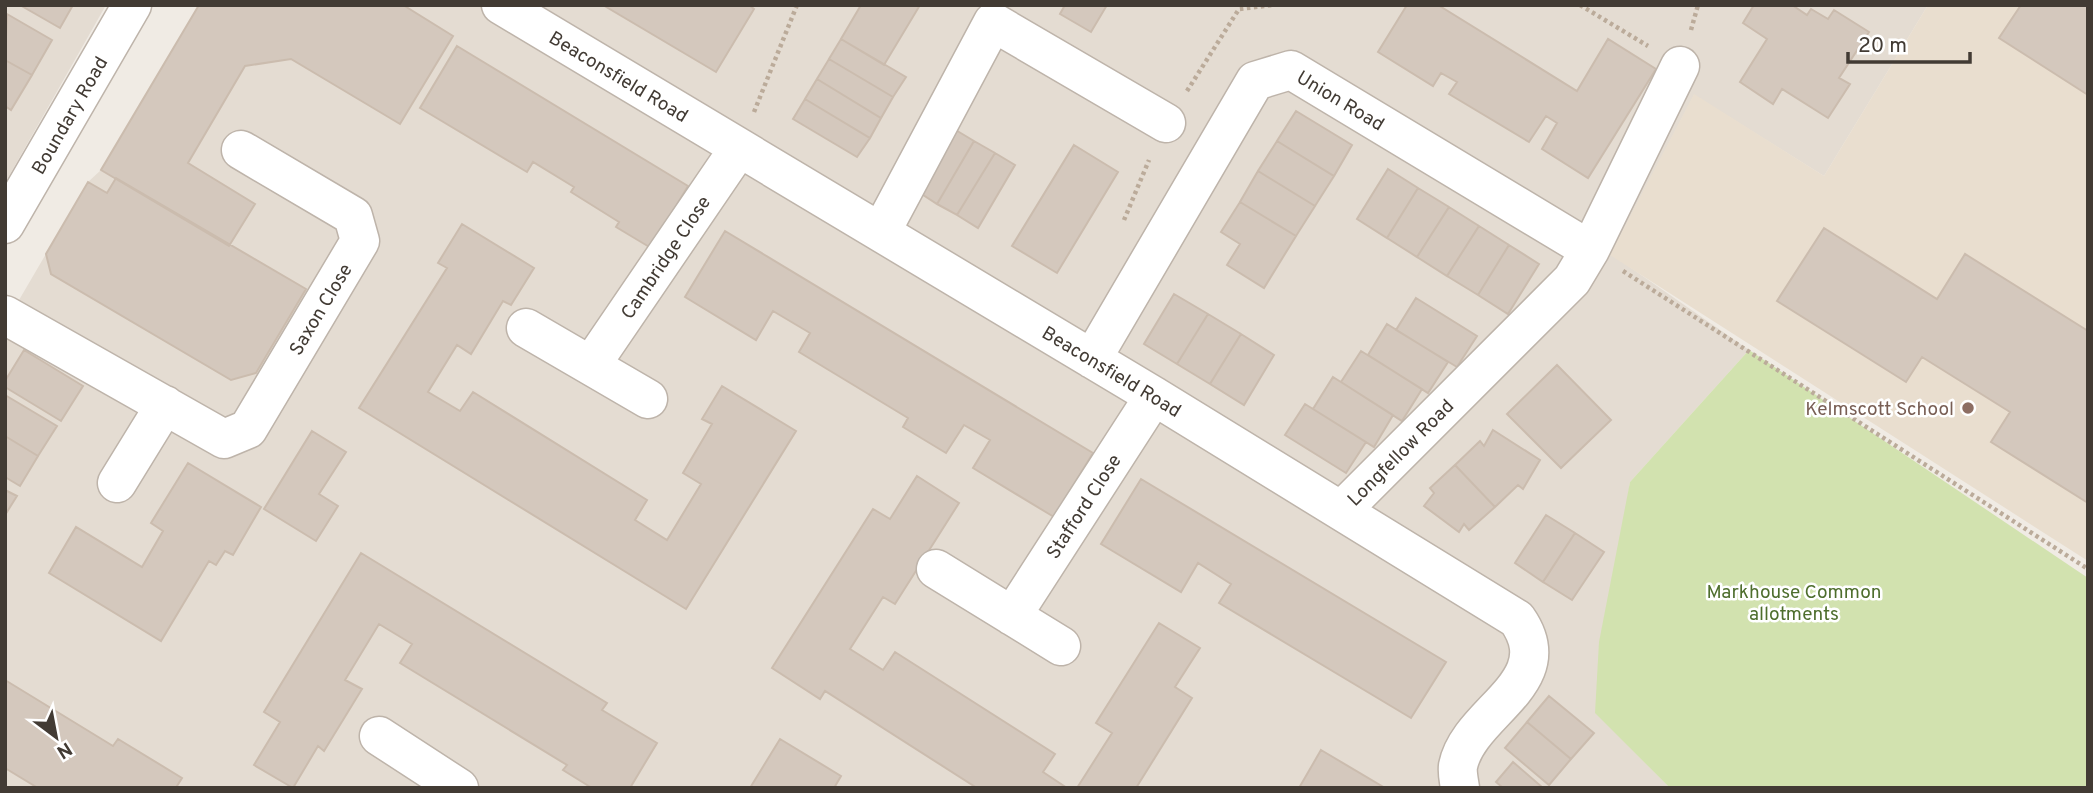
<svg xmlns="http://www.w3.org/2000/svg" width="2093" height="793" viewBox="0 0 2093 793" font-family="Overpass,sans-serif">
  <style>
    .residential { fill: #e4dcd2 }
    .education { fill: #e9decf }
    .green { fill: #d2e2af }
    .building { fill: #d4c8bd; stroke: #cbbcae; stroke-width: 2 }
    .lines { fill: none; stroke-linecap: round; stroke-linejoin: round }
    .minor-casing { stroke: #beb4aa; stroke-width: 41 }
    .path { stroke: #bbab9a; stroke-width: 4.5; stroke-dasharray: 3.5 3.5; stroke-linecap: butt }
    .minor { stroke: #fff; stroke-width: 38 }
    .education-dot { fill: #8d6e63; stroke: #fff; stroke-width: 2.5 }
    .labels { text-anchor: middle; stroke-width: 5; stroke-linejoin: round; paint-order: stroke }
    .street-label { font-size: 19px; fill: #423b34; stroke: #fff }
    .education-label { font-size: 19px; fill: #785e54; stroke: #fff; text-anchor: end }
    .park-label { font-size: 19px; fill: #4e6e2d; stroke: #fff }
  </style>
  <rect width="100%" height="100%" fill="#f0ebe4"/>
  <path class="residential" d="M5 5H106L5 183Z
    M199 5H1928L1824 176 1694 95 1611 254 1749 350 1630 482 1596 713 1670 788H5V324L88 182 101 170Z"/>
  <path class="education" d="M1928 5H2088V561L1610 255 1694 94 1824 176Z"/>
  <path class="green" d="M1749 350 2088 578V788H1670L1595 713 1599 642 1630 482Z"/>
  <path class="building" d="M20 5H73L60 28Z
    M199 5H403L453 36 400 124 291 59 245 66 188 163 255 204 229 246 101 170Z
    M603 5H749L754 9 716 72Z
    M861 5H920L884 65 841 39Z
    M1065 5H1107L1091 32 1060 14Z
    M1407 5H1438L1577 91 1608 39 1656 69 1588 178 1542 149 1557 123 1546 116 1529 142 1449 94 1457 82 1441 73 1433 86 1378 52Z
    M1754 5H1792L1807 15 1811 9 1828 19 1834 10 1869 32 1839 78 1850 84 1828 118 1782 89 1773 104 1740 82 1767 39 1743 23Z
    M2021 5H2088V95L1999 38Z
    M7 14 52 40 32 75 5 60Z
    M841 39 906 77 893 97 829 59Z
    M457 46 688 186 651 248 616 227 619 222 571 192 574 187 533 162 527 172 420 108Z
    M829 59 893 97 881 118 817 79Z
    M5 60 32 75 11 110 5 106Z
    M817 79 881 118 870 138 805 99Z
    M805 99 870 138 857 157 793 119Z
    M1296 111 1352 145 1334 176 1277 141Z
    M954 129 974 141 937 204 917 191Z
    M974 141 995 153 957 215 937 204Z
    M1277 141 1334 176 1315 206 1258 171Z
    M1074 145 1118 172 1057 273 1012 246Z
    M995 153 1015 165 978 228 957 215Z
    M1388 169 1418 188 1387 238 1357 219Z
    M1258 171 1315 206 1296 236 1240 202Z
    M116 178 306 289 256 373 231 380 51 274 46 254 88 182 107 193Z
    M1418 188 1449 207 1417 257 1387 238Z
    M1240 202 1296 236 1264 288 1227 265 1240 244 1221 232Z
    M1449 207 1479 226 1447 276 1417 257Z
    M462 224 534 268 511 305 503 301 471 354 457 345 428 392 460 411 473 392 647 500 635 520 667 540 701 484 683 473 712 424 702 419 722 386 796 431 686 609 359 408 447 268 438 263Z
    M1479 226 1509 245 1478 295 1447 276Z
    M1824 228 1937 299 1965 254 2088 331V503L1991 442 2010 412 1922 357 1906 382 1777 301Z
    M725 231 1093 453 1054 517 973 468 990 440 964 425 946 453 903 427 908 418 799 352 810 333 773 311 756 340 685 297Z
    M1509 245 1539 264 1508 314 1478 295Z
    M1174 294 1208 314 1177 364 1144 344Z
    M1416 298 1477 336 1457 367 1396 330Z
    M1208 314 1241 334 1210 384 1177 364Z
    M1387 324 1448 362 1428 393 1368 355Z
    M1241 334 1274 355 1244 405 1210 384Z
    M24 350 83 386 61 421 5 387V381Z
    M1361 351 1422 389 1402 421 1341 382Z
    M1557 365 1611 420 1561 468 1507 414Z
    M1333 377 1393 415 1374 447 1313 409Z
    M5 395 57 426 38 456 5 436Z
    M1305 404 1366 442 1346 473 1285 435Z
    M1493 430 1540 460 1523 489 1518 485 1495 507 1455 465 1480 441 1484 446Z
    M312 431 346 452 319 494 338 506 316 541 264 509Z
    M5 436 38 456 20 486 5 477Z
    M188 463 261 507 233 555 225 551 216 565 209 561 161 641 49 573 76 527 142 567 163 531 151 523Z
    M1455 465 1495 507 1469 530 1464 524 1459 532 1424 506 1434 493 1430 488Z
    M917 476 959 503 895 604 883 597 850 649 883 670 895 652 1055 754 1043 772 1067 788H977L825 691 820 699 772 668 873 509 890 519Z
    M1141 479 1446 662 1411 718 1219 603 1231 584 1198 563 1181 592 1101 544Z
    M5 490 17 496 5 515Z
    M1546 515 1575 533 1543 582 1515 563Z
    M1575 533 1604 552 1572 600 1543 582Z
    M361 553 607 703 602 710 657 743 630 788H592L563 770 567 765 400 663 412 644 379 624 345 680 362 689 324 751 318 746 293 788 254 765 280 722 264 712Z
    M1159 623 1200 648 1175 687 1192 698 1136 788H1077L1112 733 1096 723Z
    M5 680 113 746 118 739 182 778 177 786 180 788H38L5 768Z
    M1549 696 1594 733 1571 759 1527 722Z
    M1527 722 1571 759 1549 785 1505 748Z
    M780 739 841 776 834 788H750Z
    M1321 750 1385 788H1299Z
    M1513 762 1543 788H1503L1496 782Z"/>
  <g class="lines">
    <defs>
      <path id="minor" d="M501 5 1154 396 1517 619C1562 683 1469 711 1458 766 1457 773 1459 781 1460 788
        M5 224 132 5
        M881 232 993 22 1166 123
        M5 315 224 439 248 429 360 241 353 216 241 150
        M526 328 648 399
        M1092 359 1255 81 1291 70 1590 250
        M591 365 739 148
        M117 483 165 405
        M1342 510 1572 280 1590 250 1680 66
        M936 569 1061 646
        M1012 616 1154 396
        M379 736 459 788"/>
    </defs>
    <use href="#minor" class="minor-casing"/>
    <path class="path" d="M1580 5 1648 46
      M1691 30 1698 5
      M1187 91 1239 9 1273 5
      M754 112 797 5
      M1124 220 1149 160
      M1623 271 2088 569"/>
    <use href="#minor" class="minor"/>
  </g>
  <circle class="education-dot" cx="1968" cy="408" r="7"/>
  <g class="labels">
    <g class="street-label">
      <text transform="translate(619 76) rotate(31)" y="7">Beaconsfield Road</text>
      <text transform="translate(1341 100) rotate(31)" y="7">Union Road</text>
      <text transform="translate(69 115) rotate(-60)" y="7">Boundary Road</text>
      <text transform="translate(665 257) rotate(-56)" y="7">Cambridge Close</text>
      <text transform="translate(320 309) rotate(-59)" y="7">Saxon Close</text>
      <text transform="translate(1112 371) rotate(31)" y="7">Beaconsfield Road</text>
      <text transform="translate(1400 452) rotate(-45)" y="7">Longfellow Road</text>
      <text transform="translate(1083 506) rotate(-57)" y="7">Stafford Close</text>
    </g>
    <g class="education-label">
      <text x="1954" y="415">Kelmscott School</text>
    </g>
    <g class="park-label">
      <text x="1794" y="598">Markhouse Common<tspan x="1794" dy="22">allotments</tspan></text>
    </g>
  </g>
  <rect width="2093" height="793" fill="none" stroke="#423b34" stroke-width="14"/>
  <g transform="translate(56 737) rotate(148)" stroke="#ffffff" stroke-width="5" paint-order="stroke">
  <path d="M0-5L12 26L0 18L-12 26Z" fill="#423b34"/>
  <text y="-10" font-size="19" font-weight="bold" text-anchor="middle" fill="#423b34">N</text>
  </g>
  <path d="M1848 52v10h122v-10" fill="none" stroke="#423b34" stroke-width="3.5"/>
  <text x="1858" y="52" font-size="21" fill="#423b34" stroke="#ffffff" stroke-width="5" paint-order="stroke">20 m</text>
</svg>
